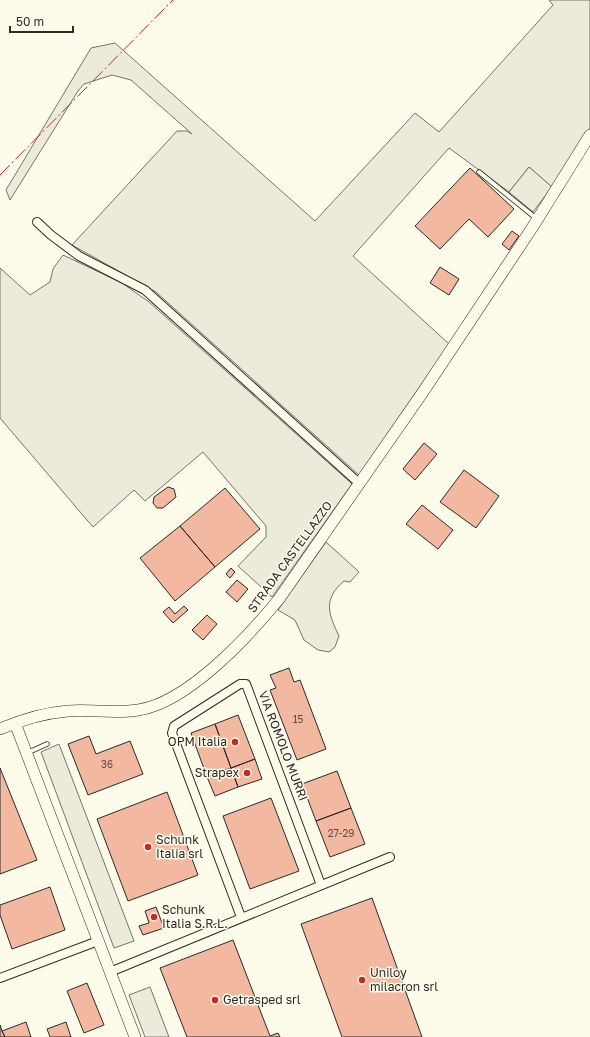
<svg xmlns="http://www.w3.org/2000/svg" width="590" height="1037" viewBox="0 0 590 1037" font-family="'Golos Text',sans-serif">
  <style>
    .green { fill: #ecebdb; stroke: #74746e }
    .parking { fill: #eceadb; stroke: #74746e }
    .building { fill: #f2b8a0; stroke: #2b2b2b }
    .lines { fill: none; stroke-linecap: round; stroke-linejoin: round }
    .lane-casing { stroke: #2b2b2b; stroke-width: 5.5 }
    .street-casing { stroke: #2b2b2b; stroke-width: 10 }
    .secondary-casing { stroke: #2b2b2b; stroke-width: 12 }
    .lane { stroke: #fdfbea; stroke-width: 4 }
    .street { stroke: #fdfbea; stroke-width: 8 }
    .secondary { stroke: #fdfbea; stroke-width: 11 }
    .power { stroke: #c62828; stroke-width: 1; stroke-dasharray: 14 3 2 3; stroke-linecap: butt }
    .poi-dot { fill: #c62828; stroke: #fdfbea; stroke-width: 1.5 }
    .labels { text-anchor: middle; stroke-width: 3; stroke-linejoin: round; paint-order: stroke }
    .number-label { font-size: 10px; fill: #5d4e48 }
    .street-label { font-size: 12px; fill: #2b2b2b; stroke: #fdfbea }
    .poi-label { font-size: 12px; fill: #2b2b2b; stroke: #fdfbea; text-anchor: start }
  </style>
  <rect width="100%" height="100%" fill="#fdfbea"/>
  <path class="green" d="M549 0H590V128L552 187 529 167 509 192 449 148 353 256 449 344 359 475 156 292 72 245 177 131H187L192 134 131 80 112 75 84 84 78 91 10 200 6 190 91 48 115 43 315 221 415 113 439 132 553 5Z
    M63 255 122 283 149 302 352 484 272 597 238 566 266 537V526L203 452 145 501 134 490 93 527 0 418V268L30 295 50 282 53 269Z
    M326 542 359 572 350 582 344 581C323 599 328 613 339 636L335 647 329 652 318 650 304 640 295 620 278 610Z"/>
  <path class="parking" d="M529 167 552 187 533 212 509 192Z
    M59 744 134 941 114 948 41 752Z
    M150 987 169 1037H145L129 995Z"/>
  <path class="building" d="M470 168 514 209 488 237 469 219 440 249 415 226Z
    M512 231 519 236 509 250 502 244Z
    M440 267 459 279 449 295 430 283Z
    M424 443 437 454 415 480 403 469Z
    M464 470 499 496 476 528 440 502Z
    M168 487 174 489 176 497 163 508H157L153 503 154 497Z
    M225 488 260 529 215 567 180 526Z
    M422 505 453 530 438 549 406 524Z
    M180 526 215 567 175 601 140 558Z
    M231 568 235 572 230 578 226 574Z
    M237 580 248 589 237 602 226 592Z
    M184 606 188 610 173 623 163 612 169 607 175 614Z
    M207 615 217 624 203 640 192 630Z
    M289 668 294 682 300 680 326 749 297 760 270 690 276 688 270 675Z
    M238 715 255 759 231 768 215 724Z
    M215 724 231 768 207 777 191 733Z
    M89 736 96 754 130 741 143 774 88 795 68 744Z
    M255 759 262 779 238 787 231 768Z
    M0 768 37 860 0 874Z
    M231 768 238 787 215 796 207 777Z
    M337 771 351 808 316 821 302 784Z
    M167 792 198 875 128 901 97 819Z
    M271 798 299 871 250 889 223 816Z
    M351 808 365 844 330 857 316 821Z
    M50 887 65 930 12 949 0 915V905Z
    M372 898 422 1037H342L301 924Z
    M156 907 164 928 143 935 139 926 149 923 145 911Z
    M233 940 270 1036 278 1033 280 1037H187L160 968Z
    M87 983 104 1025 84 1033 67 991Z
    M26 1022 31 1037H5L2 1031Z
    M66 1022 71 1037H50L47 1029Z
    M0 1025 2 1031 5 1037H0Z"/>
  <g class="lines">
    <defs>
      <path id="lane" d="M479 172 537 219
        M27 753 47 744"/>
      <path id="street" d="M37 222 51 235 79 256 145 290 360 484
        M241 917 172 733 174 726 240 684H246L321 885
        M110 972 390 857
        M0 978 98 941"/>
      <path id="secondary" d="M15 723 135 1037
        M0 729C21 720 44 713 68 711 91 709 115 714 138 710 187 703 248 637 279 599L423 392 532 228 590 135"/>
    </defs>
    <use href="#lane" class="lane-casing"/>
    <use href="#street" class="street-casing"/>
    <use href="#secondary" class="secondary-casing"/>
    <use href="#lane" class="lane"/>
    <use href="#street" class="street"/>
    <use href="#secondary" class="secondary"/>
    <path class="power" d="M0 175 173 0"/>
  </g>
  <g class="poi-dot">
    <circle cx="235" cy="742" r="4"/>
    <circle cx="247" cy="773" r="4"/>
    <circle cx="148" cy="847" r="4"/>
    <circle cx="154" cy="917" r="4"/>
    <circle cx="362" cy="980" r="4"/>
    <circle cx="215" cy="1000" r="4"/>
  </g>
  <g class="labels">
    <g class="number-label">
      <text x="298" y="723">15</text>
      <text x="107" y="768">36</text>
      <text x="341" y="837">27-29</text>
    </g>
    <g class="street-label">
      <text transform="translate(290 557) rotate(-54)" y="4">STRADA CASTELLAZZO</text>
      <text transform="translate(283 746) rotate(69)" y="4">VIA ROMOLO MURRI</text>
    </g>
    <g class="poi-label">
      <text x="227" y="746" text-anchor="end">OPM Italia</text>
      <text x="239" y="777" text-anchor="end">Strapex</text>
      <text x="156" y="844">Schunk<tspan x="156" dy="14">Italia srl</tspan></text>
      <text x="162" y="914">Schunk<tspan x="162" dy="14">Italia S.R.L.</tspan></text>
      <text x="370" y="977">Uniloy<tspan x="370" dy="14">milacron srl</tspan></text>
      <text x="223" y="1004">Getrasped srl</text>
    </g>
  </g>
  <path d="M10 26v6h63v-6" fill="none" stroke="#2b2b2b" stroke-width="2"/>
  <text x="16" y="26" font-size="12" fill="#2b2b2b" stroke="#fdfbea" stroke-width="3" paint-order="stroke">50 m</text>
</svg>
